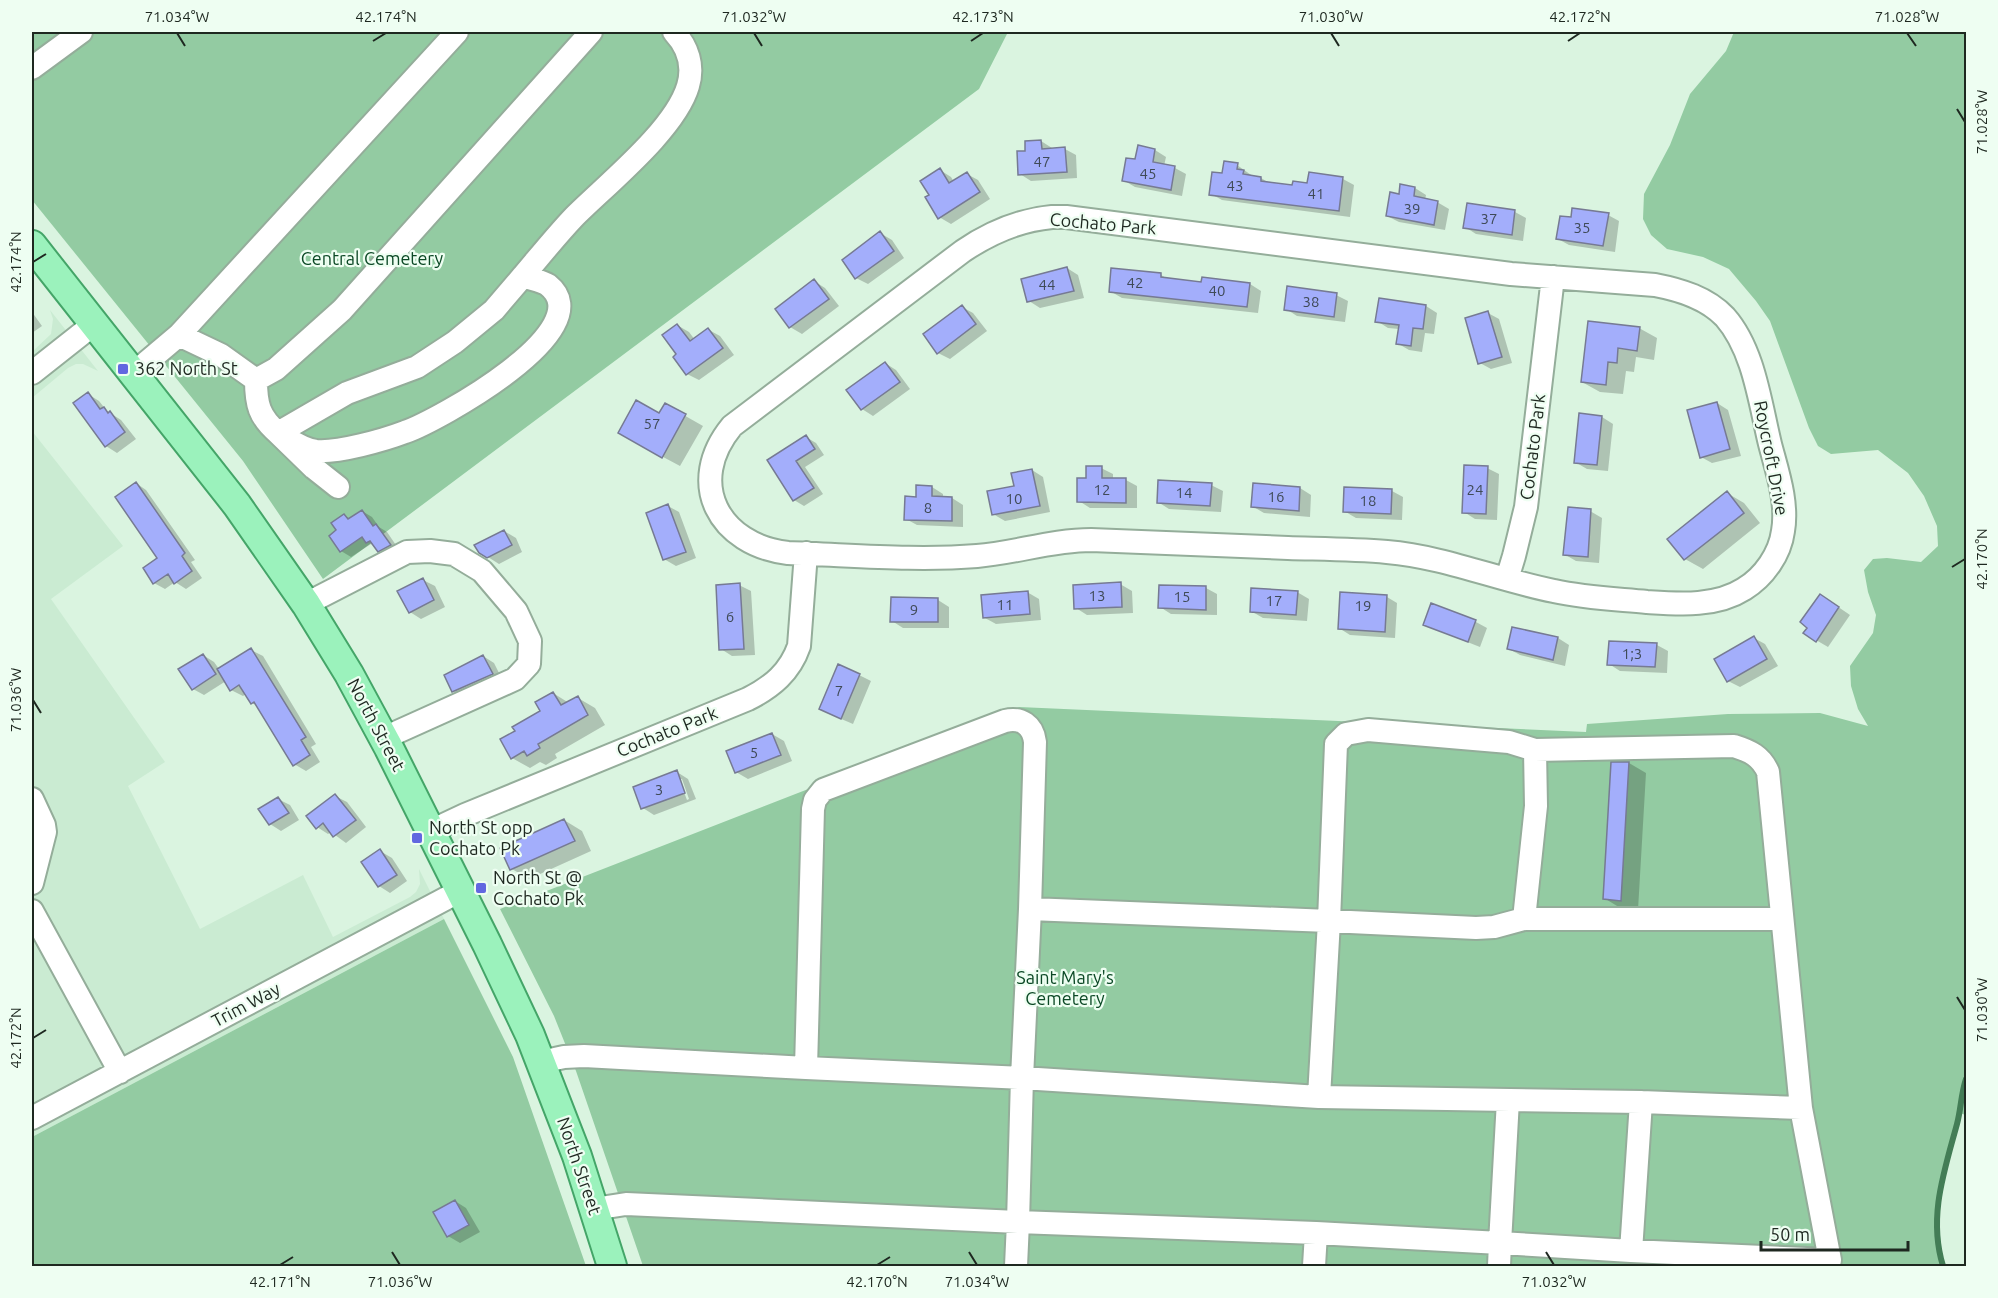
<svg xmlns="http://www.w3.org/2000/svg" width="1998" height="1298" viewBox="0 0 1998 1298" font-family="Ubuntu,sans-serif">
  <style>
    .built { fill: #caebd2 }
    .green { fill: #93cba2 }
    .shadow { fill: #0003; fill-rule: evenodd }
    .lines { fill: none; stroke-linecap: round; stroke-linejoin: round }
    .stream { stroke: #437d56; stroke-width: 6 }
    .building { fill: #a3aefb; stroke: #767a93; stroke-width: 1.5 }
    .minor-casing { stroke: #94ad9a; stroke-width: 26 }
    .major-casing { stroke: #44a568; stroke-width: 32 }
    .minor { stroke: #fff; stroke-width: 22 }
    .major { stroke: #9bf2bc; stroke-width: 28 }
    .ticks { fill: none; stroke: #1e2820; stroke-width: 2 }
    .poi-dot { fill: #6267e0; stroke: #eefef2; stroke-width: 2 }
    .labels { text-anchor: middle; stroke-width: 4.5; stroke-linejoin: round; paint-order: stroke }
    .number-label { font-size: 15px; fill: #3f4a57 }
    .street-label { font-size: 18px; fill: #1e2820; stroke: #eefef2 }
    .park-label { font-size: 18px; fill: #0c4926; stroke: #eefef2 }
    .poi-label { font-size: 18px; fill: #1e2820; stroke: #eefef2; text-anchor: start }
    .neatline { fill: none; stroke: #1e2820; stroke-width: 2 }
    .ticks-label { font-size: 15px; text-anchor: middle; fill: #1e2820 }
  </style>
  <rect width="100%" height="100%" fill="#daf4e0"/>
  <path class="built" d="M50 310 98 371 83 364H76L68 368 32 398V352L51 334 53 319Z
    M32 431 123 546 51 599 165 762 128 786 200 929 303 875 333 937 410 897 416 892 420 884 419 869 444 919 32 1137Z"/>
  <path class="green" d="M32 32H1008L979 89 323 579 243 461 32 200Z
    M1734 32H1966V1115L1959 1113C1957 1126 1952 1137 1948 1150 1938 1188 1932 1228 1943 1266H643L576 1071 554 1016 500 909 1019 707 1586 732 1587 724 1728 714 1820 713 1868 726 1858 709 1851 686 1850 666 1873 633 1876 615 1868 592 1864 570 1873 559 1887 558 1921 562 1938 546 1937 526 1924 496 1908 473 1878 450 1831 454 1818 446 1809 428 1770 321 1756 301 1729 269 1703 257 1667 249 1651 235 1643 219 1644 194 1670 145 1690 94 1726 51Z
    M444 919 513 1057 586 1266H32V1137Z"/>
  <path class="shadow" d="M1041 141 1052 148V150L1065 149 1076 155 1077 178 1031 181 1020 174 1027 152Z
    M1155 150 1166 157 1164 166 1175 168 1186 174 1182 196 1135 187 1123 180 1136 161Z
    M1237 165 1254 177 1261 178 1271 184 1293 187 1309 185 1310 174 1343 179 1354 185 1350 217 1222 200 1211 194 1223 175Z
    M940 170 951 177 954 182 967 174 978 180 990 199 951 224 939 217 931 195Z
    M1415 188 1426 195 1425 200 1437 202 1449 209 1445 230 1399 222 1387 216 1400 196Z
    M1515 212 1526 218 1523 241 1476 234 1465 227Z
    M1608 215 1619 221 1615 252 1569 245 1558 239 1572 219Z
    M880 233 892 240 904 258 868 284 856 278Z
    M1067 268 1078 275 1084 298 1040 308 1029 301Z
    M1161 275 1169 280 1203 283 1250 284 1261 291 1258 313 1122 298 1110 291Z
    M814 281 825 288 839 306 802 334 790 327 777 309Z
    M1336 295 1348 301 1345 322 1297 316 1286 309Z
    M1380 300 1426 306 1437 313 1434 334 1425 333 1422 352 1409 350 1397 343 1399 329 1388 328 1377 321Z
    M962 307 973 313 987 331 950 359 938 353Z
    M32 312 42 326 32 333Z
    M1488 313 1499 319 1512 363 1491 369 1480 363Z
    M1589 322 1639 328 1657 338 1654 360 1636 357 1634 372 1626 371 1623 394 1600 392 1582 382Z
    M677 325 689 332 695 340 709 330 720 336 734 355 699 380 687 374 678 355Z
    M885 363 896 370 910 389 873 416 862 409Z
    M88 394 99 401 107 411 121 420 136 439 117 453 106 446 75 403Z
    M1717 403 1728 410 1741 456 1712 463 1701 457Z
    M666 405 703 426 680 466 637 443 660 415Z
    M1602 417 1613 424 1608 471 1587 469 1575 462Z
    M806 437 816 443 824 455 805 467 823 494 804 506 794 500 769 460Z
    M1101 468 1113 474V479L1126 480 1137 486V508H1090L1079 501 1088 480Z
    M1487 468 1499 474 1497 520 1475 519 1464 512Z
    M1032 470 1043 477 1050 512 1005 521 993 514Z
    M136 483 146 490 195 560 191 562 202 578 186 589 175 582 165 589 154 583 159 559Z
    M1211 485 1223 491 1221 512 1169 509 1158 502Z
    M1254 485 1300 488 1311 495 1310 517 1264 513 1252 506Z
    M932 487 943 494V498H952L963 505V527L917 525 906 519 917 498Z
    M1392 491 1403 497 1402 520 1356 518 1344 511Z
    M1727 493 1744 503 1760 523 1703 569 1685 559 1669 539Z
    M668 506 679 512 696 558 676 566 664 559Z
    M362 511 372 517 379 527 387 532 400 551 390 557 371 544 351 557 341 551 338 531 344 515 350 519Z
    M1590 511 1602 518 1599 563 1576 561 1564 554Z
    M504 531 516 538 522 552 499 564 480 552Z
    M423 580 435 586 445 607 421 619 410 612Z
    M1120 584 1132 591 1133 613 1087 615 1076 608Z
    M739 585 751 591 755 655 732 656 721 649Z
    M1160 587 1206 588 1217 594V615L1171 614 1160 607Z
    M1027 592 1039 599 1041 620 996 624 985 618Z
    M1297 592 1309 599 1307 621 1263 618 1251 611Z
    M1387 597 1397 603 1395 638 1350 635 1339 628Z
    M938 600 949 607V628H903L892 621Z
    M1831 602 1850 615 1828 647 1816 640Z
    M1432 605 1476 622 1487 628 1480 647 1437 630 1425 624Z
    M1513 629 1558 638 1569 645 1565 666 1520 655 1509 649Z
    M1754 638 1765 644 1778 666 1740 687 1728 681Z
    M1657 645 1668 651 1667 673 1620 671 1609 664Z
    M251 650 263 656 316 744 311 747 320 762 306 771 294 764 258 706 252 703 246 694 243 696 231 690 226 681 204 695 193 689 203 655 214 662 219 669Z
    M483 656 494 663 503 681 465 698 454 691Z
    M859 675 871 681 853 724 832 715Z
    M553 693 569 703 578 698 595 708 605 725 555 754 557 758 546 765 540 762 530 768 512 758 517 731 542 711Z
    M772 734 784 741 792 761 748 779 736 772Z
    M1629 763 1646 773 1638 910 1622 909 1604 898Z
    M677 772 688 779 696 799 654 815 643 808ZM679 779H682L689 799 687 800Z
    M335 796 347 802 366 827 346 843 331 832 328 834 317 827Z
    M278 799 290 805 299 820 281 831 270 824Z
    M564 820 582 831 591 851 529 879 512 869 502 849Z
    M380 851 392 858 407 881 390 893 379 886Z
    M455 1201 466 1208 480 1232 460 1243 448 1236Z"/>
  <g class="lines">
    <path class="stream" d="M1943 1266C1928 1217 1944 1172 1957 1124 1961 1109 1961 1094 1966 1079"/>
  </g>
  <path class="building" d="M1041 140 1042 149 1065 147 1067 172 1018 175 1017 151H1025V141Z
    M1138 145 1155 149 1153 162 1175 166 1171 190 1122 181 1126 158 1135 159Z
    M1224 161 1238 163 1237 169 1244 170 1243 174 1261 177V181L1292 185 1293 181 1307 183 1309 172 1343 177 1339 211 1209 195 1212 172 1222 173Z
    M940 168 949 183 967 172 980 192 938 219 925 197 929 195 920 181Z
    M1400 184 1415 187 1414 196 1438 201 1434 225 1386 216 1390 192 1399 194Z
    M1467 203 1515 210 1512 235 1463 228Z
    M1572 208 1609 213 1603 246 1556 239 1560 216 1571 217Z
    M880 231 894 251 855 279 842 260Z
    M1067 267 1074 291 1027 302 1021 279Z
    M1111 268 1161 273V277L1201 282 1202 277 1250 283 1247 307 1109 292Z
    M814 279 829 299 789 328 775 309Z
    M1287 286 1337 293 1334 317 1284 310Z
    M1379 298 1426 305 1423 329 1413 328 1411 346 1396 344 1399 325 1375 322Z
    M962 305 976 324 937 354 923 334Z
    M1488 311 1502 357 1478 364 1465 318Z
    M1588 321 1640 327 1637 351 1618 348 1617 363 1608 362 1606 385 1581 382Z
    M677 324 690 341 708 328 723 348 686 375 673 357 676 354 662 335Z
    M885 362 900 382 861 410 846 390Z
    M88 392 100 409 104 407 108 413 110 411 125 432 105 447 73 403Z
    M636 400 659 413 665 403 686 414 662 458 618 433Z
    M1717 402 1730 449 1700 458 1687 410Z
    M1579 413 1602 416 1597 465 1574 463Z
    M806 435 815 449 796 461 814 488 793 501 767 460Z
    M1464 465 1488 466 1486 514 1462 513Z
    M1086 466H1102V478H1126V503L1077 502V478H1086Z
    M1032 469 1040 506 992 515 987 491 1014 486 1011 473Z
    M1158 480 1212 483 1210 506 1157 503Z
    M136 482 185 553 182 556 192 571 174 584 168 574 153 584 143 568 157 558 115 497Z
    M1253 483 1300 487 1299 511 1251 507Z
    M916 485 932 486V496L952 497V521L904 520 905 496 916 497Z
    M1344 487 1392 489 1391 514 1343 512Z
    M1727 491 1744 513 1684 560 1667 539Z
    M668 504 686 552 663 560 646 513Z
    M1568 507 1591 509 1588 557 1563 555Z
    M362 510 373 526 376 524 391 545 378 552 370 541 366 543 362 537 340 552 329 536 336 530 331 523 344 514 348 519Z
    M504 530 512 545 487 558 479 553 474 545Z
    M423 578 434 600 409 613 397 591Z
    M1121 582 1122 607 1074 609 1073 585Z
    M740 583 744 649 719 650 716 585Z
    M1159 585 1206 586V610L1158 608Z
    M1251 588 1298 591 1296 615 1250 612Z
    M1028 591 1030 614 983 618 981 595Z
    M1340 592 1387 595 1385 632 1338 629Z
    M1820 594 1839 607 1816 642 1803 633 1807 628 1800 622Z
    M891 597 938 598V622H890Z
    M1431 603 1476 620 1468 642 1423 625Z
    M1512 627 1558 637 1553 660 1507 649Z
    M1754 636 1767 659 1727 682 1714 659Z
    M1609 641 1657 643 1655 667 1607 665Z
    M251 648 306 737 301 740 310 755 293 766 254 702 251 704 239 685 230 691 217 669Z
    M203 654 216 674 192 690 178 669Z
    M483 655 493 674 452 692 444 675Z
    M838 664 860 674 841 719 819 709Z
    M553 692 561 705 578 696 588 715 538 744 540 748 527 756 524 751 511 759 500 739 515 731 512 727 540 711 535 702Z
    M772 733 781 755 735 773 726 751Z
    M1611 762H1629L1621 901 1603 899Z
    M677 770 685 793 641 809 633 787Z
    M335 794 356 820 333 837 323 823 316 829 306 816Z
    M278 797 289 813 269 825 258 809Z
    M564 819 575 841 510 870 500 848Z
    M380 849 397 875 378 887 361 862Z
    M455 1200 469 1225 447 1237 433 1212Z"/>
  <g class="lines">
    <defs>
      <path id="minor" d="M457 32 179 335 221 355 256 380C256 404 259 417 278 433L347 393 417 367 455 342 494 310 523 276
        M32 68 81 32
        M1052 217H1066L1511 274 1655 285C1681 290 1707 298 1725 317 1754 350 1760 403 1770 444 1777 471 1788 502 1783 531 1780 554 1764 577 1744 589 1716 607 1679 604 1647 602 1616 599 1585 598 1554 591 1498 580 1445 557 1387 552 1354 549 1321 549 1288 548 1222 545 1156 543 1091 540 1052 540 1015 553 977 556 915 561 851 555 788 553 719 545 685 483 732 426L963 251C991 232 1019 220 1052 217Z
        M32 373 94 324
        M134 373 179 335
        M256 380 276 369 342 310 591 32
        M338 487 314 468 278 433C290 440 302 449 316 451 338 453 384 440 405 432 437 421 604 329 548 285 542 281 530 279 523 276 540 256 556 236 574 217 607 184 675 130 688 86 694 66 688 47 674 32
        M1507 579 1514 556 1526 507 1553 277
        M306 604 407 552 430 551 454 554 482 571 516 611 530 641 529 664 515 679 384 738
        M32 799 44 825 45 832 32 883
        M431 831 465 815 748 699C772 687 790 672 799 646L806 553
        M1030 909 1035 742C1033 725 1021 717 1005 721L823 790 815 800 813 809 806 1068 1022 1078 1030 909 1329 921 1319 1097
        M32 911 120 1072
        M1524 919H1782
        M541 1062 564 1057 584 1056 806 1068
        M1508 1100 1500 1243 1631 1251
        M1641 1102 1631 1251 1830 1260 1801 1108
        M32 1118 460 891
        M594 1209 626 1204 1018 1222 1022 1078 1319 1097 1641 1102 1801 1108 1768 772C1761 756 1750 751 1734 746L1535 750 1536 806 1524 919 1494 927 1476 928 1329 921 1336 744 1346 734 1368 730 1509 742 1535 750
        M1316 1233 1500 1243 1499 1266
        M1016 1266 1018 1222 1316 1233 1314 1266"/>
      <path id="major" d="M32 245 237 505 306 604 349 674 389 748 487 944 530 1035 577 1156 612 1266"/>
    </defs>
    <use href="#minor" class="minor-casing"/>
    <use href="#major" class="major-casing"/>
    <use href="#minor" class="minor"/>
    <use href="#major" class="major"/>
  </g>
  <path class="ticks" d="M177 33 185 46M754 33 762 46M1331 33 1339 46M1907 33 1916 46M373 41 386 33M971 41 983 33M1568 41 1580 33M1957 109 1965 122M33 262 46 254M1952 567 1965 559M33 700 41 713M1957 997 1965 1010M33 1038 46 1030M392 1252 400 1265M969 1252 977 1265M1546 1252 1554 1265M280 1265 293 1257M877 1265 890 1257"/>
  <g class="poi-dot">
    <rect x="117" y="363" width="12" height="12" rx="3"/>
    <rect x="411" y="832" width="12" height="12" rx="3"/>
    <rect x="475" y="882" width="12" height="12" rx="3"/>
  </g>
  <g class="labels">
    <g class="number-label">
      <text x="1042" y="167">47</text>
      <text x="1148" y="179">45</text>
      <text x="1235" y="191">43</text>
      <text x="1316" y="199">41</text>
      <text x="1412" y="214">39</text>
      <text x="1489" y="224">37</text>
      <text x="1582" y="233">35</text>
      <text x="1135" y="288">42</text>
      <text x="1047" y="290">44</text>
      <text x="1217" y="296">40</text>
      <text x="1311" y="307">38</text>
      <text x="652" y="429">57</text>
      <text x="1102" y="495">12</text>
      <text x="1475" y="495">24</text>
      <text x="1184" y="498">14</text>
      <text x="1276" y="502">16</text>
      <text x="1014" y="504">10</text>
      <text x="1368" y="506">18</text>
      <text x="928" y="513">8</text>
      <text x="1097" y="601">13</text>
      <text x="1182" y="602">15</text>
      <text x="1274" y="606">17</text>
      <text x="1005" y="610">11</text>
      <text x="1363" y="611">19</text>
      <text x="914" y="615">9</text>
      <text x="730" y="622">6</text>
      <text x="1632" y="659">1;3</text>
      <text x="839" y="696">7</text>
      <text x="754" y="758">5</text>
      <text x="659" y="795">3</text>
    </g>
    <g class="street-label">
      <text transform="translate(1103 224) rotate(5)" y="6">Cochato Park</text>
      <text transform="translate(1533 447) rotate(-83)" y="6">Cochato Park</text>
      <text transform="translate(1771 458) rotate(79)" y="6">Roycroft Drive</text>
      <text transform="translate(376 725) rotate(62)" y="6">North Street</text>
      <text transform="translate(667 732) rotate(-22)" y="6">Cochato Park</text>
      <text transform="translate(246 1005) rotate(-28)" y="6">Trim Way</text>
      <text transform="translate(579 1166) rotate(71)" y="6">North Street</text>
    </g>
    <g class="park-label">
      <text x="372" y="265">Central Cemetery</text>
      <text x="1065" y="984">Saint Mary's<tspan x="1065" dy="21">Cemetery</tspan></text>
    </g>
    <g class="poi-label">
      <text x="135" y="375">362 North St</text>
      <text x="429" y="834">North St opp<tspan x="429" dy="21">Cochato Pk</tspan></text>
      <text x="493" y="884">North St @<tspan x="493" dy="21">Cochato Pk</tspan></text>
    </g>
  </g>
  <rect width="1998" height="1298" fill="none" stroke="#eefef2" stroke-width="66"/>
  <path d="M1761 1241v9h147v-9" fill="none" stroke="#1e2820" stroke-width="3"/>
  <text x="1770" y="1241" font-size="18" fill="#1e2820" stroke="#eefef2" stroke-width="4.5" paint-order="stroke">50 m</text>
  <rect x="33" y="33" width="1932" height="1232" class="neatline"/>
  <g class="ticks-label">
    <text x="177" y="22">71.034°W</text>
    <text x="386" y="22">42.174°N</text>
    <text x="754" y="22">71.032°W</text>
    <text x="983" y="22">42.173°N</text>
    <text x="1331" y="22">71.030°W</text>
    <text x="1580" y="22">42.172°N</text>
    <text x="1907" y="22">71.028°W</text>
    <text transform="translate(1982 122) rotate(-90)" y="5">71.028°W</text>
    <text transform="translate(16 262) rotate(-90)" y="5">42.174°N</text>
    <text transform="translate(1982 559) rotate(-90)" y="5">42.170°N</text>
    <text transform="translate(16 700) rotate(-90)" y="5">71.036°W</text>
    <text transform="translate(1982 1010) rotate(-90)" y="5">71.030°W</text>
    <text transform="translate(16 1038) rotate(-90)" y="5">42.172°N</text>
    <text x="280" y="1287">42.171°N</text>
    <text x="400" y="1287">71.036°W</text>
    <text x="877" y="1287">42.170°N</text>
    <text x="977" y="1287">71.034°W</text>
    <text x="1554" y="1287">71.032°W</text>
  </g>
</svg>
